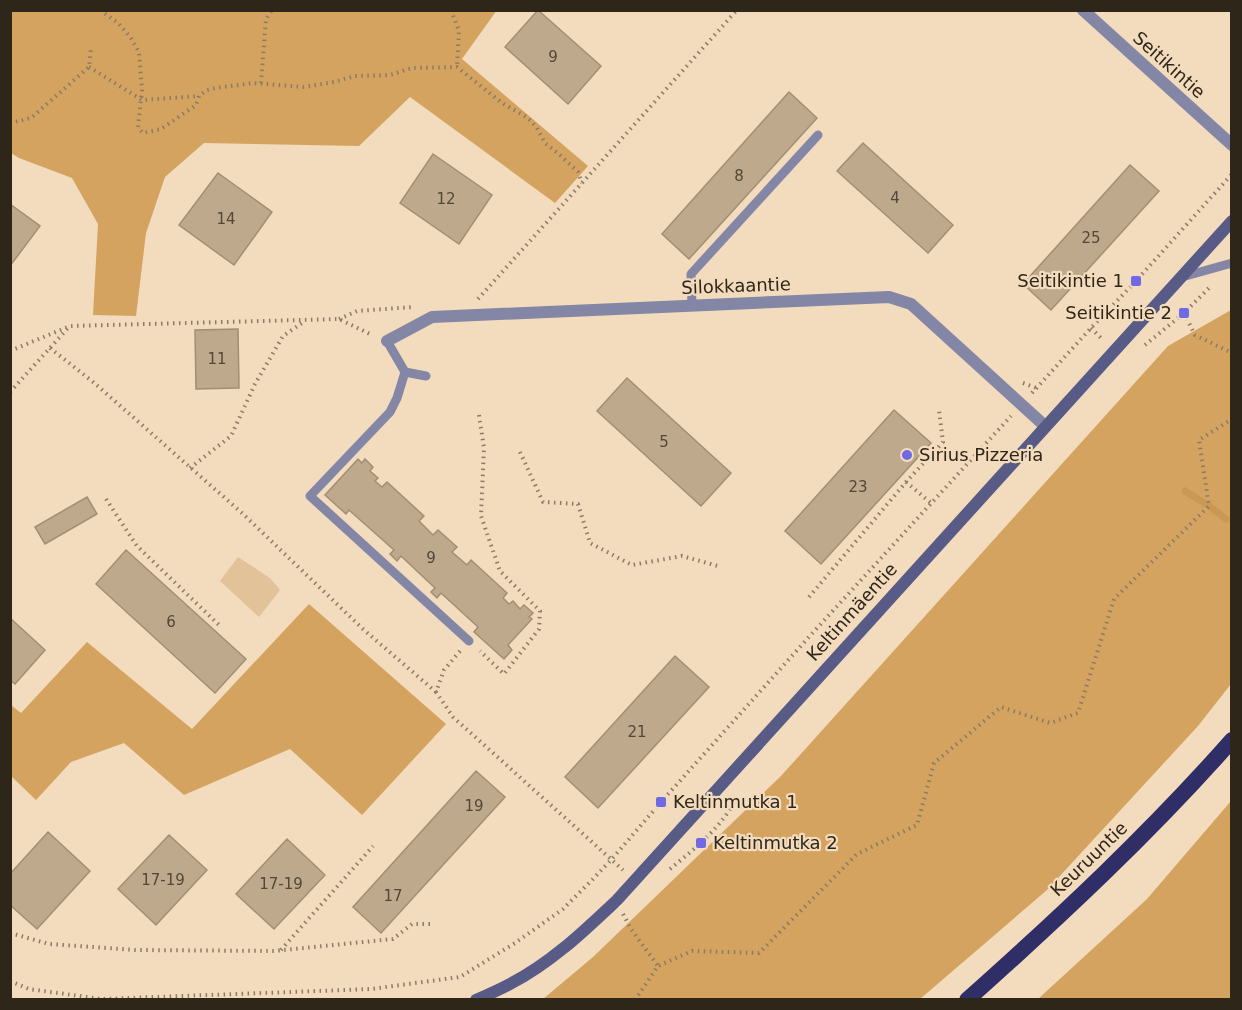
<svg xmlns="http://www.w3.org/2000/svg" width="1242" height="1010" viewBox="0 0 1242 1010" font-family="'DejaVu Sans',sans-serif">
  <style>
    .green { fill: #e2c299 }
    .forest { fill: #d4a35f }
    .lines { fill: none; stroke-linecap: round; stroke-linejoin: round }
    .stream { stroke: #c89854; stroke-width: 7 }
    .building { fill: #bfa98c; stroke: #a38e72; stroke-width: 1.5 }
    .path { stroke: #8c7b67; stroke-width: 4; stroke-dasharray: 1.5 4.5; stroke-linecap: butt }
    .service { stroke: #8386a5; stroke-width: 9 }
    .minor { stroke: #8386a5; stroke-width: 12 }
    .secondary { stroke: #595b87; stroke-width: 12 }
    .trunk { stroke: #302e67; stroke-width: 16 }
    .poi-dot { fill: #6f6ae4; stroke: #f3dbbd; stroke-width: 2 }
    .labels { text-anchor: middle; stroke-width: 4.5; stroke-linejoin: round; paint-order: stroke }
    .number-label { font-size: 15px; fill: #534736 }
    .street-label { font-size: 18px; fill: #2f261a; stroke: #f3dbbd }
    .poi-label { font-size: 18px; fill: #2f261a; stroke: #f3dbbd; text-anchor: start }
  </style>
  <rect width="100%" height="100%" fill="#f3dbbd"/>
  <path class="green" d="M238 557 270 578 280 590 259 617 220 581Z"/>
  <path class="forest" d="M497 10 462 59 588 166 555 203 410 97 359 146 204 143 165 177 146 233 136 316 93 315 98 224 72 178 19 158 11 153V11Z
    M1231 310V684L1198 726 1047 890 920 999H543L593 957 781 776 1168 346Z
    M309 604 446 724 362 815 290 749 184 795 124 743 71 762 36 800 11 776V705L21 713 87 642 192 729Z
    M1231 801V999H1038L1147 899Z"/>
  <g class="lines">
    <path class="stream" d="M1185 491 1209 506 1226 519"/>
  </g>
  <path class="building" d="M538 10 601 66 568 104 505 47Z
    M789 92 817 118 689 259 662 234Z
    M863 143 953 225 928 253 837 171Z
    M433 154 492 195 459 244 400 203Z
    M1130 165 1159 191 1051 310 1023 284Z
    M218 173 272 212 234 265 179 225Z
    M10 204 40 226 10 266Z
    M238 329 239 388 196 389 195 330Z
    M627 378 731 473 701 506 597 411Z
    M894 410 931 443 821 564 785 531Z
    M358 459 362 463 365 459 373 467 370 471 378 478 375 481 382 487 387 482 424 516 419 521 433 535 438 530 457 547 452 552 467 565 471 560 507 593 503 598 509 604 513 601 520 609 524 605 533 613 529 617 532 619 508 645 512 650 504 659 474 632 478 627 441 593 437 598 431 592 435 588 401 556 397 561 390 554 394 550 349 510 346 514 325 495Z
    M87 497 97 514 45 544 35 527Z
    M126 550 246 659 215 693 96 584Z
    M10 618 45 650 15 684 10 680Z
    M675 656 709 687 598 808 565 777Z
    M476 771 505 797 381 933 353 907Z
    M48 832 90 871 37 929 10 905V874Z
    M169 835 207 870 156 925 118 889Z
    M287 839 325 875 274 929 236 894Z"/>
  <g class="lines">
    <path class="path" d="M100 10 118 23 131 38 139 52 142 90 138 127 143 133 161 129 196 105 199 96 207 90 216 88 253 83 304 87 334 82 355 76 390 75 412 68 457 67 502 103 528 118 537 128 545 143 560 155 578 172 582 183
      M451 10 459 31 457 67
      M89 67 142 100 199 96
      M261 83 266 19 272 10
      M10 123 31 118 89 67 91 48
      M478 299 737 10
      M1184 313 1195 335 1232 353
      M339 319 357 311 413 307
      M1091 328 1103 340
      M1145 345 1184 313 1211 286
      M50 348 92 381 242 513 364 630 436 692
      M10 351 70 326 339 319 372 335
      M1023 383 1037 388
      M10 392 68 328
      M1032 393 1091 328 1136 281 1232 174
      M479 415 484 448 481 516 500 571 540 611 539 629 504 674 480 651
      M520 452 543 502 578 504 590 543 632 565 682 556 718 566
      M190 468 231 436 255 384 283 336 305 321
      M906 482 931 503
      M106 499 137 546 219 625
      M809 597 906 482 943 442 939 410
      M460 651 444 670 436 692 453 717 623 870
      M670 869C693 850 716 832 732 806
      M623 914 631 929 658 966
      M10 933 49 944 136 950 274 951 393 939 412 924H433
      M281 950 373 846
      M10 981 29 989 101 999 371 989 460 977 515 943 563 909 592 880 611 860 661 802 808 638 1011 416
      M635 1000 658 966 692 951 759 953 857 854 917 825 934 763 1001 707 1050 723 1078 713 1114 599 1209 506 1199 440 1232 419"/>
    <path class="service" d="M1182 277 1232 263
      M692 306 691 274 818 135
      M387 341 405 372 397 398 390 412 310 496 469 641
      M405 372 426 376"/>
    <path class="minor" d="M1083 10 1232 145
      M387 341 432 317 889 297 911 304 1045 426"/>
    <path class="secondary" d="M476 1000C487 995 499 990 510 984 551 963 584 931 617 900L1232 221"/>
    <path class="trunk" d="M967 1000C1059 918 1150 833 1232 740"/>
  </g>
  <g class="poi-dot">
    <rect x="1130" y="275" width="12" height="12" rx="3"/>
    <rect x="1178" y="307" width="12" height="12" rx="3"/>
    <circle cx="907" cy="455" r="6"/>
    <rect x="655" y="796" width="12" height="12" rx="3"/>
    <rect x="695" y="837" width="12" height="12" rx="3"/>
  </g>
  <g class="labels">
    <g class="number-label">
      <text x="553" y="62">9</text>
      <text x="739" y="181">8</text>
      <text x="895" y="203">4</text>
      <text x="446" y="204">12</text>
      <text x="226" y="224">14</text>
      <text x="1091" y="243">25</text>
      <text x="217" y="364">11</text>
      <text x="664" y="447">5</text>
      <text x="858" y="492">23</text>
      <text x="431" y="563">9</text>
      <text x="171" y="627">6</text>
      <text x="637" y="737">21</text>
      <text x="474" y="811">19</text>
      <text x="163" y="885">17-19</text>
      <text x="281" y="889">17-19</text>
      <text x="393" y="901">17</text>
    </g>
    <g class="street-label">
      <text transform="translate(1169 65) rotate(42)" y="6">Seitikintie</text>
      <text transform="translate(736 286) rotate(-2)" y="6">Silokkaantie</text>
      <text transform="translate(852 612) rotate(-48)" y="6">Keltinmäentie</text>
      <text transform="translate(1089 859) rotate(-44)" y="6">Keuruuntie</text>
    </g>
    <g class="poi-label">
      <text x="1124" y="287" text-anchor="end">Seitikintie 1</text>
      <text x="1172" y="319" text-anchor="end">Seitikintie 2</text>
      <text x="919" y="461">Sirius Pizzeria</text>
      <text x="673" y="808">Keltinmutka 1</text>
      <text x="713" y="849">Keltinmutka 2</text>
    </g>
  </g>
  <rect width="1242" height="1010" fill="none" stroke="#2f261a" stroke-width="24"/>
</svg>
